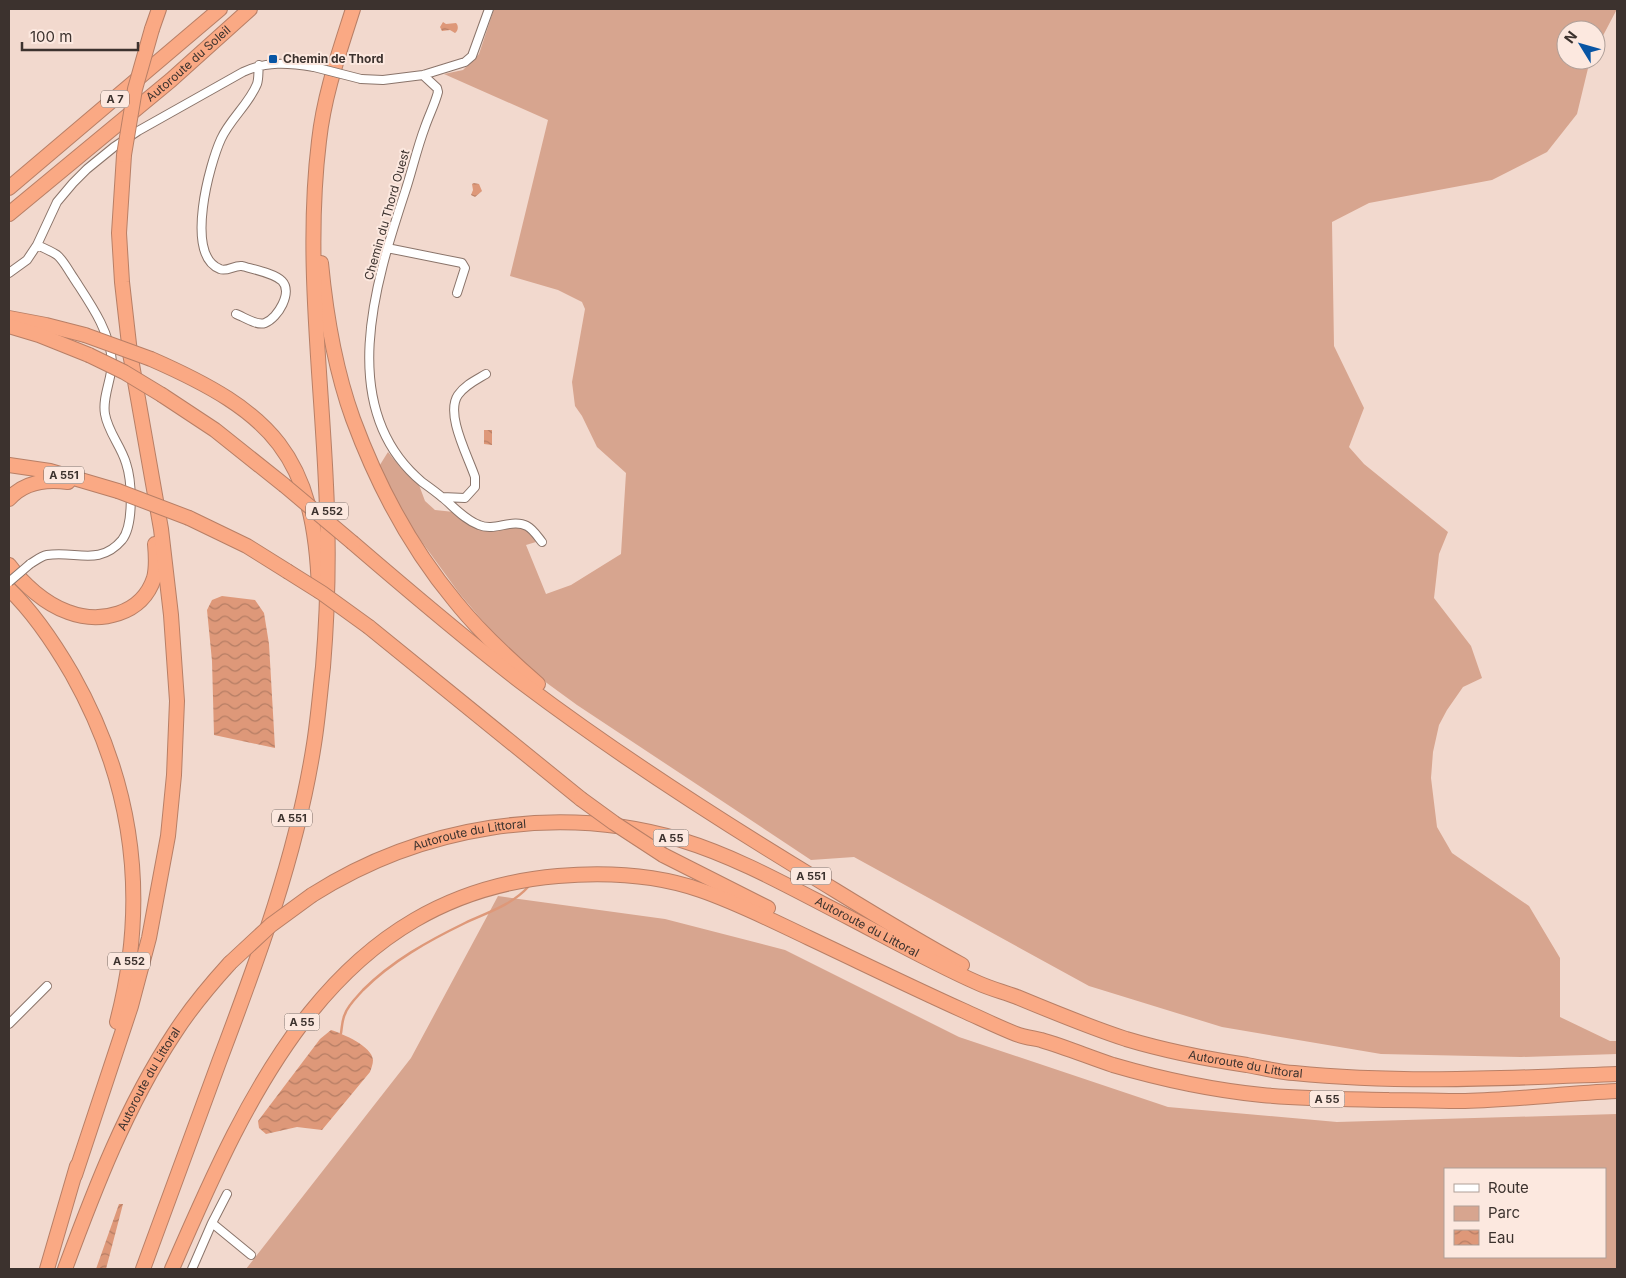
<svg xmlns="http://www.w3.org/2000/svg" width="1626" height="1278" viewBox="0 0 1626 1278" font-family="Inter,sans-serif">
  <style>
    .green { fill: #d7a58f; fill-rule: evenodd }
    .water { fill: url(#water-waves) }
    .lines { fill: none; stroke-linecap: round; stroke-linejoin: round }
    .stream { stroke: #de9879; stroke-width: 2.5 }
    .minor-casing { stroke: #8a746a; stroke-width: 10 }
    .motorway-casing { stroke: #b87f66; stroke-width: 16 }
    .minor { stroke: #fff; stroke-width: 8 }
    .motorway { stroke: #faa984; stroke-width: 14 }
    .minor-bridge-casing { stroke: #8a746a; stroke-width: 10; stroke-linecap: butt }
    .motorway-bridge-casing { stroke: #b87f66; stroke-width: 16; stroke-linecap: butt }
    .minor-bridge { stroke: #fff; stroke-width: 8 }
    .motorway-bridge { stroke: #faa984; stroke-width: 14 }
    .poi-dot { fill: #0855a4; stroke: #fce8df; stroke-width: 2 }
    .labels { text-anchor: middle; stroke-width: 4; stroke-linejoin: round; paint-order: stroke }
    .shield { fill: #fce8df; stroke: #766963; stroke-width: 1 }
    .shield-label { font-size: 11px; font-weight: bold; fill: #3c322e }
    .poi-label { font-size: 12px; font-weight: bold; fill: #3c322e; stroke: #fce8df; text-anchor: start }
    .street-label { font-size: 12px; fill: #3c322e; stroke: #fce8df }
  </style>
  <defs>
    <pattern id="water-waves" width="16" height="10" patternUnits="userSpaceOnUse" patternTransform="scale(1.25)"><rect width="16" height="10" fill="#de9879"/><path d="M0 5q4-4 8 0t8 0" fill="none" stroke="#b57d64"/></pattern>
  </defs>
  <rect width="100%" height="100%" fill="#f2d9ce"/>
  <path class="green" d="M494 9H1617L1596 49V30H1566V60H1590L1577 114 1547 152 1492 180 1369 203 1332 222 1334 346 1364 408 1349 447 1364 464 1448 532 1439 554 1434 598 1471 646 1482 678 1463 687 1447 710 1439 725 1433 752 1431 778 1437 827 1452 853 1529 906 1560 958V1017L1610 1041H1617V1054L1521 1057 1381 1054 1222 1027 1089 986 854 857 811 860 577 705 529 670 487 626 459 593 411 527 378 468 388 452 400 467 419 485 425 501 435 510 454 512 474 525 523 527 531 533 536 542 526 545 546 594 571 585 621 554 626 473 597 447 582 416 575 406 572 382 585 309 582 302 558 290 510 276 548 120 444 74 463 70 479 54Z
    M498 896 665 919 785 950 959 1037 1168 1107 1337 1122 1617 1114V1269H246L411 1058ZM1445 1169H1605V1257H1445Z"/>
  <path class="water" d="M443 22 446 24 456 23C459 26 458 31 455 33L450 30 442 31 440 27Z
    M474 183 479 184 482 191 475 197 471 195 473 190 472 184Z
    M484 430H492V445L484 444Z
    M222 596 255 600 264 613 269 644 275 748 214 735 212 661 207 610 212 600Z
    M331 1030C343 1034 372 1046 373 1060 373 1064 371 1069 370 1072L322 1130 297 1127 266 1134 259 1128 258 1121 320 1039Z
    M119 1204H123L106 1269H96Z"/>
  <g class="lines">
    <path class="stream" d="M341 1033C342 1027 342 1020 345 1014 348 1005 357 997 363 990 392 961 428 941 465 923 486 913 512 905 528 887"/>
    <defs>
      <path id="minor" d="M423 75 437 88 438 92C435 104 429 115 425 127 417 148 412 171 405 192 375 283 335 409 422 482 429 487 436 492 443 498 454 507 465 520 479 525 495 532 512 518 527 526 533 529 538 537 542 542
        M361 79 383 80 423 75 465 62 472 56 489 9
        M37 245 57 202 73 183 87 169 114 147 138 131 243 72C266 61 289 63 314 67
        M387 248 462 263 465 268 457 293
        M9 273 27 260 37 245C44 248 51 251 57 255 64 261 68 270 73 277 89 302 110 330 112 362 112 379 102 397 105 414 108 432 121 446 126 463 132 481 134 525 122 540 99 567 75 550 47 555 41 556 35 561 30 564
        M236 314C244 317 257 326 265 323 278 318 293 292 282 281 274 273 252 269 242 266 234 265 227 272 220 269 184 255 210 163 221 139 230 119 249 104 257 84 259 78 258 71 259 65
        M442 497 465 498 475 487V477C468 456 445 414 458 395 465 385 476 380 486 374
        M9 1024 47 986
        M227 1194 212 1223 251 1255
        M192 1269 212 1223"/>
      <g id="motorway">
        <path d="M152 29 159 9"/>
        <path d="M9 188 220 9"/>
        <path id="s1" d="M9 214 171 80 250 9"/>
        <path d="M321 263C326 316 335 369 353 419 377 484 411 548 455 601 479 631 509 659 538 684"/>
        <path d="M9 318 46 325 85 335"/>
        <path d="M9 326 39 335 89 355"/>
        <path d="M151 359C272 412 315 455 319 591"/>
        <path d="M162 395 215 430 284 485"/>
        <path d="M9 465 50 471 118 491"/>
        <path d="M9 499C24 482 47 479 68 482"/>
        <path d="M189 518 247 546 287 571"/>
        <path d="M353 543C410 592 466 640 525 685 618 755 716 818 815 878 864 908 912 938 962 965"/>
        <path d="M9 565C23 584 45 604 68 612 100 624 142 615 154 578 157 567 156 555 155 544"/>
        <path d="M9 589C35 614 54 643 72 674 134 784 149 900 117 1022"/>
        <path d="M369 627 581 799"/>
        <path d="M663 855 768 908"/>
        <path id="s2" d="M312 895C421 826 557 803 681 840 740 858 795 890 850 918 892 940 935 964 978 983 991 989 1004 992 1017 997 1053 1012 1089 1027 1126 1039 1166 1051 1207 1059 1247 1065 1263 1068 1279 1072 1294 1073 1402 1084 1510 1078 1617 1074"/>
        <path d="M75 1175 131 1006 149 938 168 836 174 775 177 701 171 615 161 529 130 353 122 282 119 233 124 155"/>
        <path d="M47 1269 77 1166"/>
        <path id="s3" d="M65 1269C95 1188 126 1107 174 1034 190 1009 210 985 230 963"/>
        <path d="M143 1269C168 1200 193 1131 219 1062 258 959 297 854 314 744 318 719 320 693 323 667 328 607 329 545 326 485 321 370 305 255 319 141 324 95 339 53 353 9"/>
        <path d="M172 1269C250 1089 335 895 558 876 606 872 654 874 700 890 738 903 773 921 809 938 860 962 911 987 962 1010 980 1018 998 1027 1016 1034 1024 1037 1032 1038 1041 1040 1065 1047 1089 1057 1113 1065 1161 1079 1212 1090 1262 1095 1304 1099 1347 1099 1389 1100 1414 1100 1440 1101 1465 1101 1516 1100 1567 1093 1617 1091"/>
      </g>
    </defs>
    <use href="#minor" class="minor-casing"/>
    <use href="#motorway" class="motorway-casing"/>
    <use href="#minor" class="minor"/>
    <use href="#motorway" class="motorway"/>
    <defs>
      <path id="minor-bridge" d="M314 67 361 79
        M9 582 30 564"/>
      <path id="motorway-bridge" d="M124 155 135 89 152 29
        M85 335 151 359
        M89 355 124 372 162 395
        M284 485 353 543
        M118 491 189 518
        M287 571 322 593 369 627
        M581 799 614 823 663 855
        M230 963 271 925 312 895"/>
    </defs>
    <use href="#minor-bridge" class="minor-bridge-casing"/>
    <use href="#motorway-bridge" class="motorway-bridge-casing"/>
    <use href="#minor-bridge" class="minor-bridge"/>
    <use href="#motorway-bridge" class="motorway-bridge"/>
  </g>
  <rect class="poi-dot" x="268" y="54" width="10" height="10" rx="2.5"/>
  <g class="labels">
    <g class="shield">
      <rect x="101" y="90.5" width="28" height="17" rx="4"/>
      <rect x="44" y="466.5" width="40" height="17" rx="4"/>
      <rect x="306" y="502.5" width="42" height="17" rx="4"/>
      <rect x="272" y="809.5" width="40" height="17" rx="4"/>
      <rect x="653.5" y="829.5" width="35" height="17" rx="4"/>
      <rect x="791" y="867.5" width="40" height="17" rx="4"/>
      <rect x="108" y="952.5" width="42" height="17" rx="4"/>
      <rect x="284.5" y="1013.5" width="35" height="17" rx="4"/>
      <rect x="1309.5" y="1090.5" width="35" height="17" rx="4"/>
    </g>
    <g class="shield-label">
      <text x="115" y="103">A 7</text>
      <text x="64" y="479">A 551</text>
      <text x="327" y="515">A 552</text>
      <text x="292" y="822">A 551</text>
      <text x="671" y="842">A 55</text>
      <text x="811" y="880">A 551</text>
      <text x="129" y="965">A 552</text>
      <text x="302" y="1026">A 55</text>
      <text x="1327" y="1103">A 55</text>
    </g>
    <g class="poi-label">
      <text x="283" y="63">Chemin de Thord</text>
    </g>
    <g class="street-label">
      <text dy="4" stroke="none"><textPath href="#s1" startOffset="234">Autoroute du Soleil</textPath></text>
      <text transform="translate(387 215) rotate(-74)" y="4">Chemin du Thord Ouest</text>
      <text dy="4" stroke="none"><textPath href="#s2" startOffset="170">Autoroute du Littoral</textPath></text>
      <text dy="4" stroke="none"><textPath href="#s2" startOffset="590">Autoroute du Littoral</textPath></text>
      <text dy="4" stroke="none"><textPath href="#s2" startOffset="995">Autoroute du Littoral</textPath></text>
      <text dy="4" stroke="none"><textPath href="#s3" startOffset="208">Autoroute du Littoral</textPath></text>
    </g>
  </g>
  <rect width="1626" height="1278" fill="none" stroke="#3c322e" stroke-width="20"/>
  <rect x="1444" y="1168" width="162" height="90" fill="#fce8df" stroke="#af9f98"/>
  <rect x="1454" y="1184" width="25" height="8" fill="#ffffff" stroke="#af9f98"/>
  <text x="1488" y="1193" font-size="15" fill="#3c322e">Route</text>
  <rect x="1454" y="1206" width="25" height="15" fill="#d7a58f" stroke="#af9f98"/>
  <text x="1488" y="1218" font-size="15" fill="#3c322e">Parc</text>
  <rect x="1454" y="1230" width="25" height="15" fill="url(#water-waves)" stroke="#af9f98"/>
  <text x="1488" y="1243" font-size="15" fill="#3c322e">Eau</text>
  <g transform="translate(1581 45) rotate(307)"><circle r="24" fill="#fce8df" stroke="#af9f98"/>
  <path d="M0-4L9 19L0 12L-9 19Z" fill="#0855a4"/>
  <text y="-8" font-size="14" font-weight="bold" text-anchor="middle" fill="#3c322e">N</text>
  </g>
  <path d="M22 42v8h116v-8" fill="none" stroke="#3c322e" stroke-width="2.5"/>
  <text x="30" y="42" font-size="15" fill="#3c322e" stroke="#fce8df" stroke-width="4" paint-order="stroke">100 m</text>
</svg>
